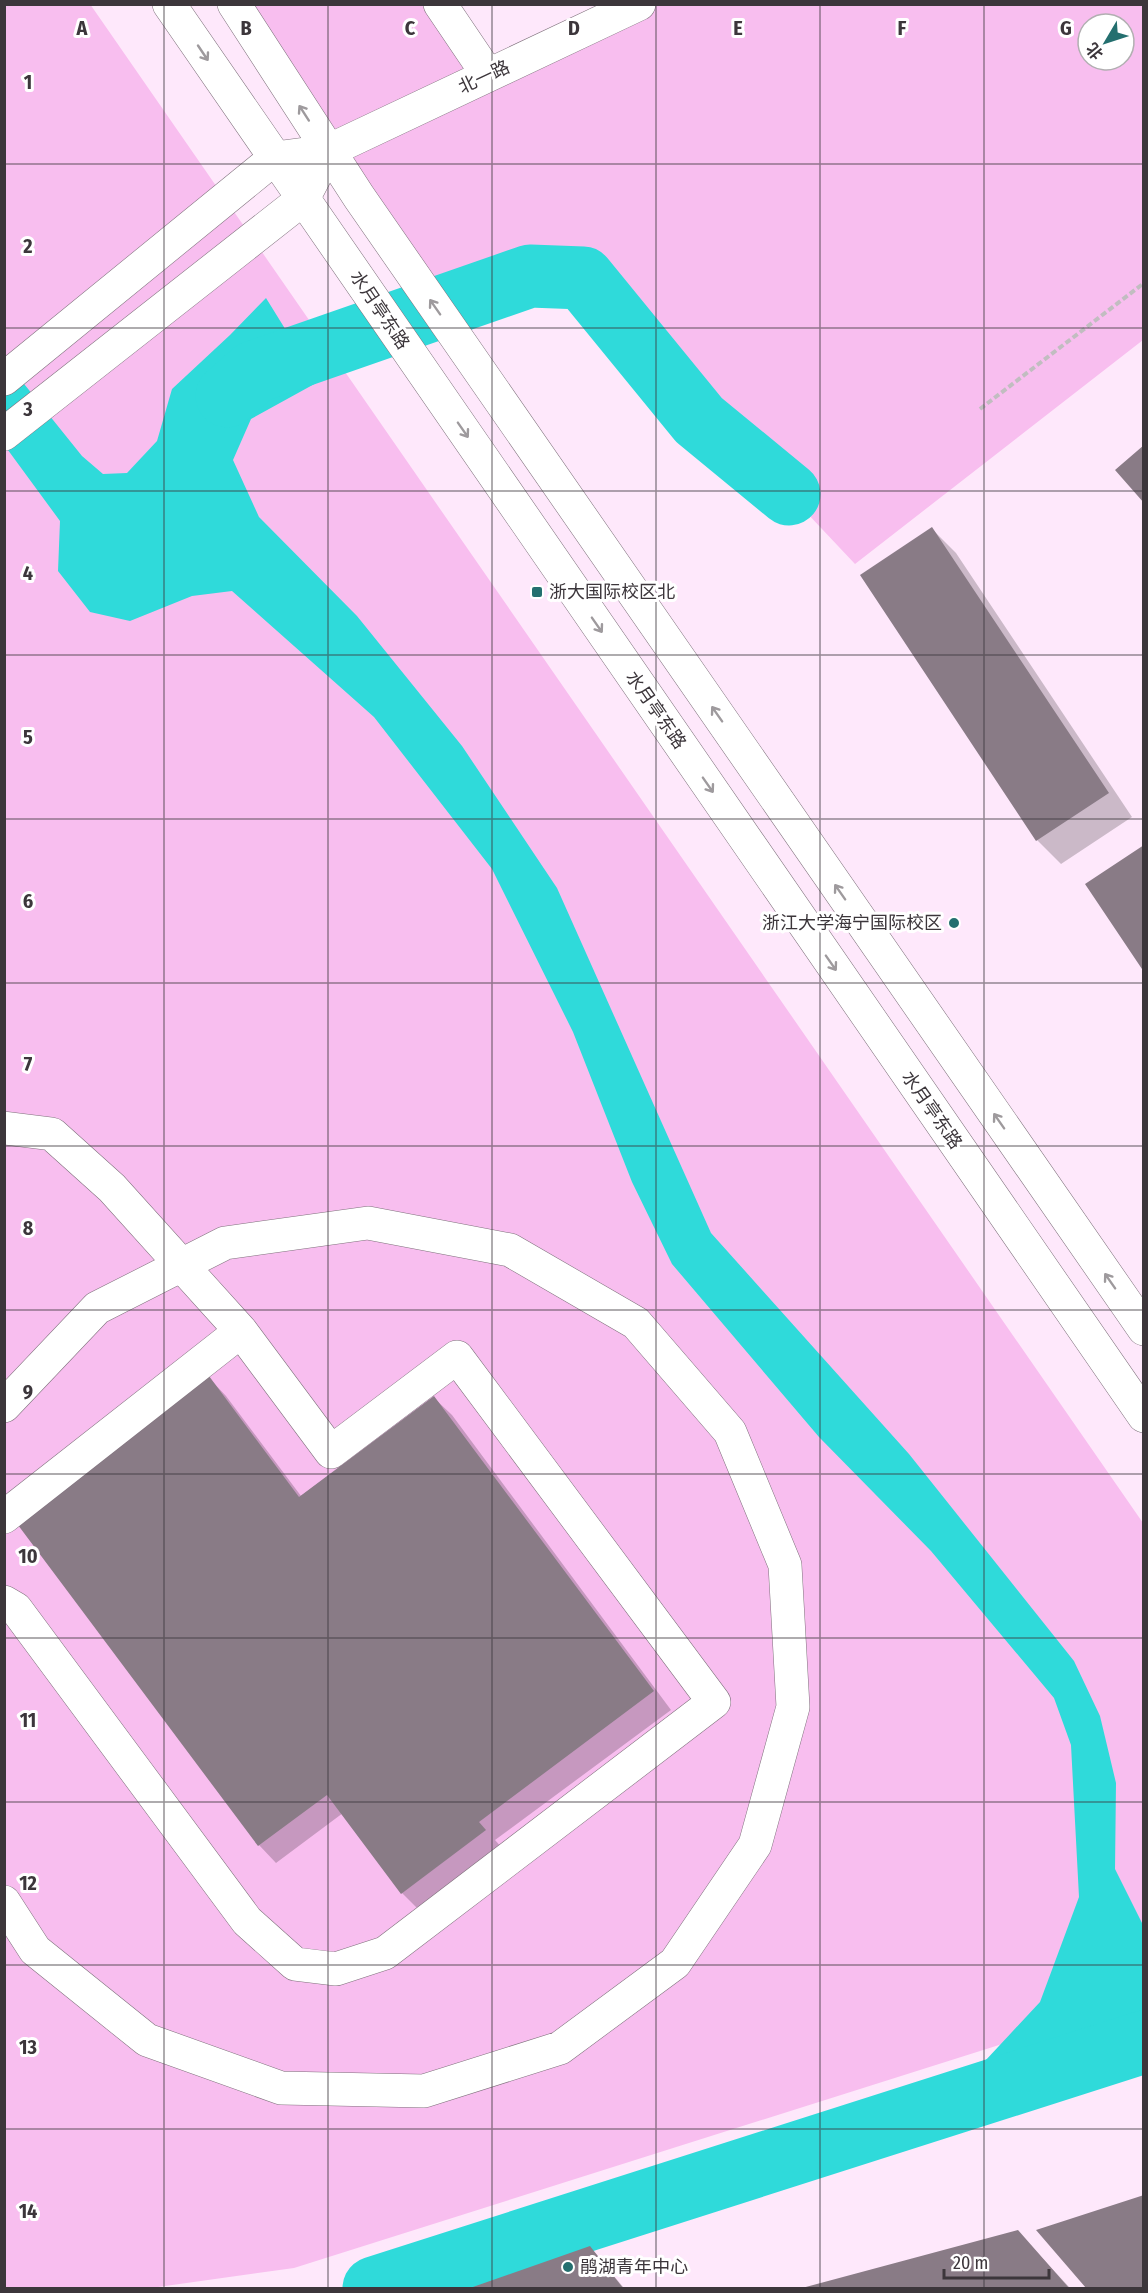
<svg xmlns="http://www.w3.org/2000/svg" width="1148" height="2293" viewBox="0 0 1148 2293" font-family="'Fira Sans Condensed','Noto Sans SC',sans-serif">
  <style>
    .built { fill: #fee8fb; fill-rule: evenodd }
    .green { fill: #f8beef; fill-rule: evenodd }
    .water { fill: #2fdada }
    .shadow { fill: #0003 }
    .lines { fill: none; stroke-linecap: round; stroke-linejoin: round }
    .river { stroke: #2fdada; stroke-width: 63 }
    .building { fill: #897b86 }
    .minor-casing { stroke: #7f717c; stroke-width: 34 }
    .major-casing { stroke: #7f717c; stroke-width: 34 }
    .path { stroke: #c1bdc0; stroke-width: 4; stroke-dasharray: 6 3; stroke-linecap: butt }
    .minor { stroke: #fff; stroke-width: 33 }
    .major { stroke: #fff; stroke-width: 33 }
    .oneway { stroke: #9e9a9d }
    .grid { fill: none; stroke: #3c363b; stroke-width: 1.5; stroke-opacity: 0.55 }
    .poi-dot { fill: #246f6f; stroke: #fff; stroke-width: 2 }
    .labels { text-anchor: middle; stroke-width: 6; stroke-linejoin: round; paint-order: stroke }
    .street-label { font-size: 18px; fill: #3c363b; stroke: #fff }
    .poi-label { font-size: 18px; fill: #3c363b; stroke: #fff; text-anchor: start }
    .grid-label { font-size: 20px; text-anchor: middle; font-weight: bold; fill: #3c363b; stroke: #fff; stroke-width: 6; stroke-linejoin: round; paint-order: stroke }
  </style>
  <rect width="100%" height="100%" fill="#fdfafd"/>
  <path class="built" d="M5 5H1143V2288H5ZM1088 24H1124V60H1088Z"/>
  <path class="green" d="M90 4 1143 1523 1144 1999 294 2268 151 2288H5L4 5Z
    M227 5H440L488 76 639 5H1143V340L855 564 789 494 611 272 549 252 430 298ZM1088 24H1124V60H1088Z"/>
  <path class="water" d="M266 298 318 382 251 419 233 460 259 517 357 616 462 746 557 888 711 1233 909 1454 1074 1661 1100 1716 1116 1783 1115 1869 1143 1925V2042L943 2106 1040 2002 1079 1897 1071 1745 1054 1698 931 1551 819 1437 672 1264 632 1182 573 1032 492 869 374 717 232 591 192 596 130 621 90 612 58 571 60 521 5 446 4 359 82 456 103 474 127 473 157 441 172 389 230 335Z"/>
  <path class="shadow" d="M932 529 956 553 1132 817 1061 864 1037 840 862 576Z
    M209 1378 226 1396 301 1496 434 1398 452 1415 671 1710 495 1840 502 1848 419 1910 402 1893 343 1813 276 1863 259 1845 17 1521Z
    M1144 2197V2288H1088L1038 2230Z
    M1018 2232 1070 2288H805Z
    M590 2248 624 2288H474Z"/>
  <g class="lines">
    <path class="river" d="M227 396 254 372 530 276 583 278 699 420 789 494
      M374 2288 1144 2042"/>
  </g>
  <path class="building" d="M1144 445V503L1115 470Z
    M932 527 1109 793 1036 841 860 575Z
    M1144 845V972L1085 884Z
    M209 1376 299 1497 434 1396 654 1691 479 1822 486 1830 401 1894 327 1795 258 1846 15 1521Z
    M1144 2195V2288H1086L1036 2230Z
    M1018 2230 1069 2288H802Z
    M590 2246 623 2288H470Z"/>
  <g class="lines">
    <defs>
      <path id="minor" d="M440 4 488 75
        M4 379 275 158 328 151 639 4
        M4 434 303 199 328 151
        M4 1128 52 1134 112 1188 241 1331
        M4 1406 97 1308 225 1243 368 1223 510 1250 636 1323 730 1432 785 1565 793 1707 755 1845 675 1963 560 2048 424 2091 281 2088 147 2040 35 1950 4 1902
        M4 1517 241 1331 331 1452 457 1357 714 1702 385 1953 336 1969 295 1964 247 1921 16 1609 4 1602"/>
      <path id="major" d="M169 4 1144 1416
        M234 4 359 197 1144 1329"/>
    </defs>
    <use href="#minor" class="minor-casing"/>
    <use href="#major" class="major-casing"/>
    <path class="path" d="M980 409 1144 283"/>
    <use href="#minor" class="minor"/>
    <use href="#major" class="major"/>
  </g>
  <defs><path id="oneway-shaft" d="M-6 0H5M1.5-3L5.5 0L1.5 3" fill="none" stroke-width="1.6" stroke-linecap="round" stroke-linejoin="round" transform="scale(1.5)"/></defs>
  <g class="oneway">
    <use href="#oneway-shaft" transform="translate(203 53) rotate(56)"/>
    <use href="#oneway-shaft" transform="translate(304 113) rotate(-123)"/>
    <use href="#oneway-shaft" transform="translate(435 307) rotate(-125)"/>
    <use href="#oneway-shaft" transform="translate(463 430) rotate(55)"/>
    <use href="#oneway-shaft" transform="translate(597 625) rotate(55)"/>
    <use href="#oneway-shaft" transform="translate(717 714) rotate(-125)"/>
    <use href="#oneway-shaft" transform="translate(708 785) rotate(55)"/>
    <use href="#oneway-shaft" transform="translate(840 892) rotate(-125)"/>
    <use href="#oneway-shaft" transform="translate(831 963) rotate(55)"/>
    <use href="#oneway-shaft" transform="translate(999 1121) rotate(-125)"/>
    <use href="#oneway-shaft" transform="translate(1110 1281) rotate(-125)"/>
  </g>
  <path class="grid" d="M164 4V2288M328 4V2288M492 4V2288M656 4V2288M820 4V2288M984 4V2288M4 164H1144M4 328H1144M4 491H1144M4 655H1144M4 819H1144M4 983H1144M4 1146H1144M4 1310H1144M4 1474H1144M4 1638H1144M4 1802H1144M4 1965H1144M4 2129H1144"/>
  <g class="poi-dot">
    <rect x="531" y="586" width="12" height="12" rx="3"/>
    <circle cx="954" cy="923" r="6"/>
    <circle cx="568" cy="2267" r="6"/>
  </g>
  <g class="labels">
    <g class="street-label">
      <text transform="translate(484 77) rotate(-25)" y="6">北一路</text>
      <text transform="translate(380 310) rotate(56)" y="6">水月亭东路</text>
      <text transform="translate(656 710) rotate(55)" y="6">水月亭东路</text>
      <text transform="translate(932 1110) rotate(55)" y="6">水月亭东路</text>
    </g>
    <g class="poi-label">
      <text x="549" y="598">浙大国际校区北</text>
      <text x="942" y="929" text-anchor="end">浙江大学海宁国际校区</text>
      <text x="580" y="2273">鹃湖青年中心</text>
    </g>
  </g>
  <g class="grid-label">
    <text x="82" y="35">A</text>
    <text x="246" y="35">B</text>
    <text x="410" y="35">C</text>
    <text x="574" y="35">D</text>
    <text x="738" y="35">E</text>
    <text x="902" y="35">F</text>
    <text x="1066" y="35">G</text>
    <text x="28" y="89">1</text>
    <text x="28" y="253">2</text>
    <text x="28" y="416">3</text>
    <text x="28" y="580">4</text>
    <text x="28" y="744">5</text>
    <text x="28" y="908">6</text>
    <text x="28" y="1071">7</text>
    <text x="28" y="1235">8</text>
    <text x="28" y="1399">9</text>
    <text x="28" y="1563">10</text>
    <text x="28" y="1727">11</text>
    <text x="28" y="1890">12</text>
    <text x="28" y="2054">13</text>
    <text x="28" y="2218">14</text>
  </g>
  <rect width="1148" height="2293" fill="none" stroke="#3c363b" stroke-width="12"/>
  <g transform="translate(1106 42) rotate(231)"><circle r="28" fill="#ffffff" stroke="#b1afb1" stroke-width="1.5"/>
  <path d="M0-4.5L10 22L0 15L-10 22Z" fill="#246f6f"/>
  <text y="-9" font-size="16" font-weight="bold" text-anchor="middle" fill="#3c363b">北</text>
  </g>
  <path d="M944 2269v9h105v-9" fill="none" stroke="#3c363b" stroke-width="3"/>
  <text x="953" y="2269" font-size="18" fill="#3c363b" stroke="#ffffff" stroke-width="4.5" paint-order="stroke">20 m</text>
</svg>
